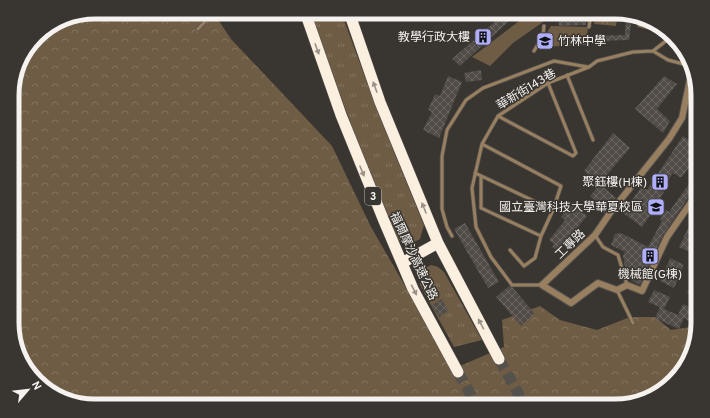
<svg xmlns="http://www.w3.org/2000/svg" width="710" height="418" viewBox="0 0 710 418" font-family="Overpass,'Noto Sans TC',sans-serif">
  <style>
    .grass { fill: url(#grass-tufts) }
    .forest { fill: url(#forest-crowns) }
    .pitch { fill: #6e5c45 }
    .building { fill: url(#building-cross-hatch) }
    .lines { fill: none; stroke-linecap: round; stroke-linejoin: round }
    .highway-tunnel { stroke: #55514d; stroke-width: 11; stroke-dasharray: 11 5.5; stroke-linecap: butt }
    .lane-casing { stroke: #57534f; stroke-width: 4.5 }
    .street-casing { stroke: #57534f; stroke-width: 8 }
    .highway-casing { stroke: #57534f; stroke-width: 12 }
    .lane { stroke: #987f60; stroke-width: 3 }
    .street { stroke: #987f60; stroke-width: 6 }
    .highway { stroke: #fbefe0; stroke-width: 11 }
    .oneway { fill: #9a9288 }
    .labels { text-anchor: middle; stroke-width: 3; stroke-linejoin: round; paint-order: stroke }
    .shield { fill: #393530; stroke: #bdb9b6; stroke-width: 1 }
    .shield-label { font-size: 11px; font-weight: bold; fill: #f5f2ef }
    .poi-label { font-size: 12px; fill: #f5f2ef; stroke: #393530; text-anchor: end }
    .street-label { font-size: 12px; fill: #f5f2ef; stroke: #393530 }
    .rim { fill: none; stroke: #f5f2ef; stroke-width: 5 }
  </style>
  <defs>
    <pattern id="grass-tufts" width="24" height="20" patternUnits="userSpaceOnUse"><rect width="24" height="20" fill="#6e5c45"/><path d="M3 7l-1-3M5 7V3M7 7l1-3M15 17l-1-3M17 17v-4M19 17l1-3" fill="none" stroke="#837460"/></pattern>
    <pattern id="forest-crowns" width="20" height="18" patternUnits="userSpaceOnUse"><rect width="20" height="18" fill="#6e5c45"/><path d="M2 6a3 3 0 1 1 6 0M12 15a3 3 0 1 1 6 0" fill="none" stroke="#837460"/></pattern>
    <pattern id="building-cross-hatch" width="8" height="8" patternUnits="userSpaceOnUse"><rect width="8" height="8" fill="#514c47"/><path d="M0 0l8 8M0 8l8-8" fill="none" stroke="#6b6662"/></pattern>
  </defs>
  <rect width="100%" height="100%" fill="#393530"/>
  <path class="grass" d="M310 12H341L379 115 424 225 420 239C411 244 404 246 397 238L352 127Z
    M431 265 438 267 444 272 482 340 454 347 420 285C420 274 421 270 431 265Z"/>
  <path class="forest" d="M95 12H213L231 39 332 146 371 227 453 369 504 347 502 320 540 306 560 320 597 330 630 317H655L671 330 698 326 687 365 657 395 620 406H95L53 395 26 369 13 334V84L21 58 40 33 63 18Z
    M596 14 617 18 616 26 594 24Z"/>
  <path class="pitch" d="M531 12H543V22L513 43 490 66 472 57Z
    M544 12H586V21L544 18Z
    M551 26 588 27 586 45 538 47Z"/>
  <path class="building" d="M506 12H519L460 66 452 59Z
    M558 12H588L586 25 559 26Z
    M626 15 632 16 629 40 598 41V36L625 35Z
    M481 70 482 80 466 82 464 73Z
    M448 76 462 82 439 138 423 130 432 112 428 110 435 94 440 96Z
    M664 76 677 84 657 109 670 121 663 133 635 109Z
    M613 133 630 148 599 184 584 171Z
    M683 136 691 142 692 139 698 143V155L682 177H680L673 173 661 190 664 192 659 199 661 200 642 227 623 213 642 186 647 190Z
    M698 180V192L690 195 663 235 640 285 631 280 633 277 627 274 628 272 625 267 623 256 625 252 611 245 615 234 621 233 648 247 662 221 660 219 666 210 669 212 691 181 695 184Z
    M600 184 616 198 604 213 597 207 599 204 590 196Z
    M571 202 587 216 558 251 552 247 554 244 549 240 565 220 561 217Z
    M698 213V239L692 253 679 247 690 224 692 225Z
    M465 223 499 282 488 288 454 229Z
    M670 258 684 265 674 288 660 281Z
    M698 269V298L687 293Z
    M509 286 513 288 535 314 521 326 496 297Z
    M654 290 670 297 664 309 678 315 683 304 694 309 689 321 684 318 679 329 655 318 660 307 648 302Z
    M442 299 448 311 439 317 432 305Z"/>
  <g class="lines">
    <path class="highway-tunnel" d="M499 359 525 406
      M458 372 477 406"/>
    <defs>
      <path id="lane" d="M639 25 666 32
        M589 27 591 12
        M198 29 214 12
        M534 51 543 36 544 26
        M653 51 671 37
        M567 75 593 140
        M498 116 573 156 576 153 548 83
        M482 144 561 186 553 210 541 236 535 258 524 266 510 250
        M475 173 553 210
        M481 177V208L541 236
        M595 235 603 247 618 255 627 285
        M452 236 447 227 442 209V156L447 130 466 100 483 88 554 61 588 67
        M542 285H512L491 257 476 227 472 188 482 144 498 116 548 83 589 67 597 61 633 52 653 51 668 60 691 66
        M617 290 633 323"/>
      <path id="street" d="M692 70 682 118 669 139 610 213 595 235 542 285 571 303 598 283 617 290 627 285 642 291 667 237 694 198H698"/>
      <path id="highway" d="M305 12 341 115 384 221 413 289 458 372
        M349 12 380 102 438 243 499 359
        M402 263 438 243"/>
    </defs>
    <use href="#lane" class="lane-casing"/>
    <use href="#street" class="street-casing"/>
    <use href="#highway" class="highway-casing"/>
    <use href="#lane" class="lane"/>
    <use href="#street" class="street"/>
    <use href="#highway" class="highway"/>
  </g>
  <defs><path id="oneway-solid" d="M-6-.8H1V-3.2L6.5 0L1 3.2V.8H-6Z"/></defs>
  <g class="oneway">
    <use href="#oneway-solid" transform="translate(317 49) rotate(70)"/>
    <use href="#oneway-solid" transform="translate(375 87) rotate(-110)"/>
    <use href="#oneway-solid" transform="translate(362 171) rotate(67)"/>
    <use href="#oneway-solid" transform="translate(424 208) rotate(-112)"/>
    <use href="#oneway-solid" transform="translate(414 290) rotate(63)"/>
    <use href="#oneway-solid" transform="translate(481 324) rotate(-118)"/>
  </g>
  <defs>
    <symbol id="building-square" viewBox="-11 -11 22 22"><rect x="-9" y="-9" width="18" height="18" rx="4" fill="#aeaefb" stroke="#393530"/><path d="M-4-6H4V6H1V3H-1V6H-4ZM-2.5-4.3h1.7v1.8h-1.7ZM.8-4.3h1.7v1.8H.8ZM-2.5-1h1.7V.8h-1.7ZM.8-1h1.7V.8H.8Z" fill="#111"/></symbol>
    <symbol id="school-square" viewBox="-11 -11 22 22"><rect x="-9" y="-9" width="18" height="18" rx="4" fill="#aeaefb" stroke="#393530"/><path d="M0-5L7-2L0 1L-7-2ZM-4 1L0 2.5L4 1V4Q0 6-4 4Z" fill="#111"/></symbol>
    <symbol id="university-square" viewBox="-11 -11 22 22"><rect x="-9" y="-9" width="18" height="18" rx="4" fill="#aeaefb" stroke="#393530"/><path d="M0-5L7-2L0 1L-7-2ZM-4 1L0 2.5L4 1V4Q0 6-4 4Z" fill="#111"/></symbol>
  </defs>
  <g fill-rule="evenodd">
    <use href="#building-square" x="473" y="27" width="20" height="20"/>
    <use href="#school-square" x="535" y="31" width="20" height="20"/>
    <use href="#building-square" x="650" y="172" width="20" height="20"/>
    <use href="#university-square" x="646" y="197" width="20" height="20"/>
    <use href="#building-square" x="640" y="246" width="20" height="20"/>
  </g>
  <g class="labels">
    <rect class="shield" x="365" y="187" width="16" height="18" rx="3"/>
    <g class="shield-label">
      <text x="373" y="200">3</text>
    </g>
    <g class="poi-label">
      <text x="470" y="41">教學行政大樓</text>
      <text x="558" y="45" text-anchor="start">竹林中學</text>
      <text x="647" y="186">聚鈺樓(H棟)</text>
      <text x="643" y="211">國立臺灣科技大學華夏校區</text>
      <text x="650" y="278" text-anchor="middle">機械館(G棟)</text>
    </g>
    <g class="street-label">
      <text transform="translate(526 89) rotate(-31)" y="4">華新街143巷</text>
      <text transform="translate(570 244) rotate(-44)" y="4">工專路</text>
      <text transform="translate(414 256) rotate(65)" y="4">福爾摩沙高速公路</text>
    </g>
  </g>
  <path d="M0 0H710V418H0ZM95 19H615A76 76 0 0 1 691 95V323A76 76 0 0 1 615 399H95A76 76 0 0 1 19 323V95A76 76 0 0 1 95 19Z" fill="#393530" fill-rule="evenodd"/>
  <path class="rim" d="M95 19H615A76 76 0 0 1 691 95V323A76 76 0 0 1 615 399H95A76 76 0 0 1 19 323V95A76 76 0 0 1 95 19Z"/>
  <g transform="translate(28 390) rotate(62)" stroke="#393530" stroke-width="3" paint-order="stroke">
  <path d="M0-3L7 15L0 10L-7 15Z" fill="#f5f2ef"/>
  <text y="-6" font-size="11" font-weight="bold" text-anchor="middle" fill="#f5f2ef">N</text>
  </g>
</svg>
